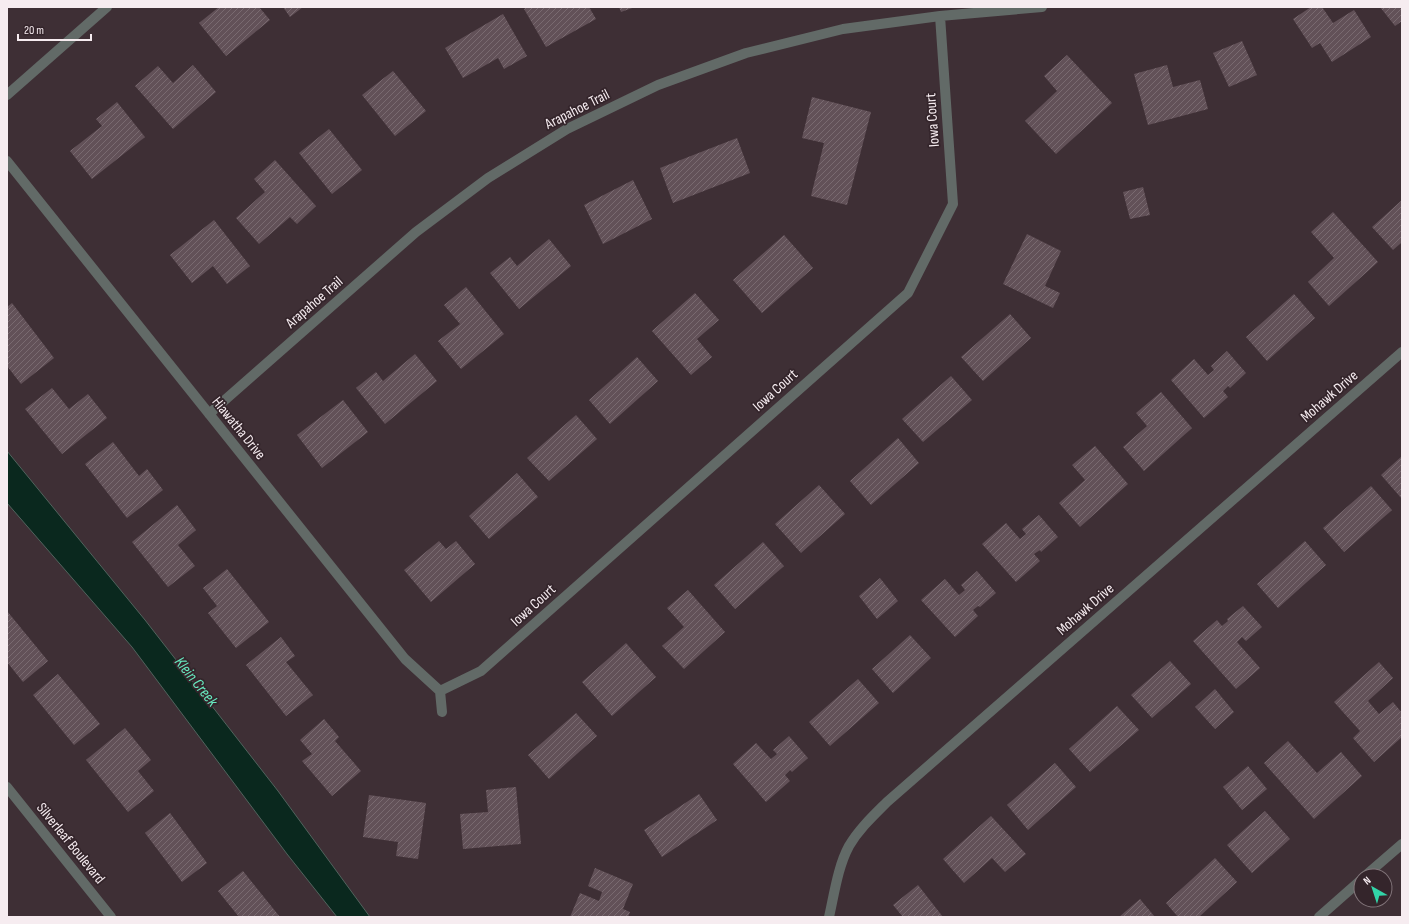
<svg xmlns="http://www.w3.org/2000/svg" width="1409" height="924" viewBox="0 0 1409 924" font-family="'Sofia Sans Condensed',sans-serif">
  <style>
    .water { fill: #0a281e; stroke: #51635d }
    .building { fill: url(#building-hatch) }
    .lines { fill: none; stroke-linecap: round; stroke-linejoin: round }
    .minor { stroke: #626a67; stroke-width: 10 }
    .labels { text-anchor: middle; stroke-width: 3.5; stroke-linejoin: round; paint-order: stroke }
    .street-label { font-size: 15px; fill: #f6ecf0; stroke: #34252b }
    .water-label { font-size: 16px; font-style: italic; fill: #67e8bf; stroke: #34252b }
  </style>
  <defs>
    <pattern id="building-hatch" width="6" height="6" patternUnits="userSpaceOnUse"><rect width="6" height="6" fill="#625158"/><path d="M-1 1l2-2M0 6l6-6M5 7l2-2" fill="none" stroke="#796a70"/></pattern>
  </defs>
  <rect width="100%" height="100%" fill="#3e2f35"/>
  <path class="water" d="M7 451 145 620 278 791 370 917H337L287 854 132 647 7 503Z"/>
  <path class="building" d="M219 7H259L270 20 226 56 199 23Z
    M283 7H303L290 17Z
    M527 7H589L596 19 546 47 524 9Z
    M619 7H635L621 12Z
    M1311 7H1322L1333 23 1354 10 1371 37 1332 62 1320 43 1312 48 1293 19Z
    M1380 7H1402V21L1395 26Z
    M503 14 527 56 504 69 498 58 463 78 445 48Z
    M1242 41 1257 75 1229 87 1213 53Z
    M1067 55 1112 103 1056 154 1025 121 1057 91 1044 76Z
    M193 65 216 92 173 129 135 86 158 66 173 83Z
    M1167 65 1173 87 1200 80 1208 109 1148 125 1134 74Z
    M393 71 426 111 395 136 362 95Z
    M812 97 871 112 847 205 811 196 824 143 802 138Z
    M117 102 145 137 92 179 70 151 102 126 96 119Z
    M329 129 362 170 332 194 299 153Z
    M737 138 750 173 673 203 660 168Z
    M275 160 316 206 297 224 290 217 259 244 236 218 265 192 254 179Z
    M633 180 652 219 603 244 584 205Z
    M1143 187 1150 215 1130 219 1123 192Z
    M1402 200V242L1393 250 1372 227Z
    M1333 212 1378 262 1329 306 1308 282 1334 258 1311 232Z
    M214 220 250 266 227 284 213 266 192 283 170 255Z
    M1027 234 1061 251 1045 286 1060 293 1053 308 1003 284Z
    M784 235 813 268 762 313 733 280Z
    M549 239 571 266 519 309 490 273 510 257 517 266Z
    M466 287 504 334 461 369 438 341 460 324 444 305Z
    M695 293 719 320 697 339 712 357 691 375 652 331Z
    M1294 294 1315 318 1267 361 1246 337Z
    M12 303 54 358 21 384 7 366V307Z
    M1010 314 1031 338 983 381 961 357Z
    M1227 351 1246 373 1230 388 1228 386 1223 391 1228 397 1204 418 1171 380 1194 359 1208 375 1214 370 1211 366Z
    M415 354 437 381 385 424 356 388 376 372 383 381Z
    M637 357 658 381 610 424 589 400Z
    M951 376 972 400 923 442 902 419Z
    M52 388 69 409 88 394 107 418 62 454 25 409Z
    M1161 392 1192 428 1144 471 1123 447 1147 426 1136 413Z
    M343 400 368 432 322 468 297 435Z
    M576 415 597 439 549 481 527 458Z
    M898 438 919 463 871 505 850 481Z
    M113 442 139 476 147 469 163 490 127 518 85 464Z
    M1095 446 1128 484 1080 527 1059 503 1085 480 1072 465Z
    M1402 456V499L1381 475Z
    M517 473 538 497 489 539 469 516Z
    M819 485 845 514 801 553 775 524Z
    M1371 486 1392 510 1344 552 1323 528Z
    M177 505 196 530 178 545 195 566 168 587 132 542Z
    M1039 515 1058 537 1041 552 1040 550 1034 554 1040 561 1016 582 982 544 1006 523 1020 539 1026 534 1022 529Z
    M439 541 446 549 456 541 475 564 431 602 404 570Z
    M1305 541 1326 565 1278 608 1257 584Z
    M763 542 784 566 735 609 714 585Z
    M227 569 269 622 236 648 208 613 217 606 203 588Z
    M977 571 996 593 980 607 978 606 973 610 978 616 955 637 921 600 945 579 959 595 965 590 961 585Z
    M880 578 898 601 877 619 859 596Z
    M688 590 725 632 684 669 662 646 684 627 667 608Z
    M1243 606 1262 627 1246 641 1242 637 1237 642 1260 668 1236 689 1193 641 1217 620 1222 626 1228 621 1227 619Z
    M7 611 48 661 23 682 7 662Z
    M910 635 931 658 893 693 872 669Z
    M281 637 295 656 286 662 313 695 286 716 246 665Z
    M626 643 656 677 612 716 582 682Z
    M1170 661 1191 684 1152 718 1131 695Z
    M1379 662 1393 678 1368 701 1379 714 1393 702 1402 713V737L1374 762 1353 738 1360 731 1334 702Z
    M58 674 100 724 74 745 33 695Z
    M858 679 879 703 830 746 809 722Z
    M1215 689 1234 712 1215 729 1195 707Z
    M1117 706 1139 730 1090 772 1069 749Z
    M576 713 597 736 549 779 528 755Z
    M324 719 339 737 335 741 361 771 332 796 302 761 312 754 300 740Z
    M125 728 151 760 138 771 154 791 128 812 86 760Z
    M789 736 808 758 792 772 790 770 785 775 790 781 766 802 733 764 756 743 771 759 777 754 773 750Z
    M1288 741 1317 773 1341 752 1362 776 1314 819 1264 763Z
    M1055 763 1076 787 1028 830 1007 805Z
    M1248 766 1267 789 1242 810 1223 787Z
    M516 787 521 844 463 849 460 814 488 812 486 790Z
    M699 794 717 820 662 857 644 830Z
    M369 795 426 803 418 859 396 856 398 842 363 837Z
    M1265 811 1290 839 1252 873 1227 845Z
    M170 813 207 863 182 882 145 833Z
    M991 816 1026 854 1005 872 992 858 964 883 943 859Z
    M1215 858 1237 882 1199 917H1178L1166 903Z
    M595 868 633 884 623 909 630 912 628 917H570L580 893 599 901 602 892 588 886Z
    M243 871 280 917H239L218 891Z
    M918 885 943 917H903L893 905Z
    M1140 899 1155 917H1119Z"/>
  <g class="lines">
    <path class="minor" d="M7 95 107 7
      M7 161 405 659 440 691 442 712
      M209 414 416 232 488 178 567 129 658 85 746 53 843 29 940 16 1042 7
      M440 691 481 671 908 293 953 204 940 16
      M7 787 111 917
      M1365 876 1402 844
      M829 917C834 895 838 866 849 846 859 829 873 816 887 802L1402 352
      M1319 917 1361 880"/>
  </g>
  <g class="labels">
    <g class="street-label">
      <text transform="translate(577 109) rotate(-27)" y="5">Arapahoe Trail</text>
      <text transform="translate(932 120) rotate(-94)" y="5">Iowa Court</text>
      <text transform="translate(314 302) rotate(-41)" y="5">Arapahoe Trail</text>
      <text transform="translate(775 390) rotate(-42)" y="5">Iowa Court</text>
      <text transform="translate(1329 396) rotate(-41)" y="5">Mohawk Drive</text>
      <text transform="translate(239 428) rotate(51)" y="5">Hiawatha Drive</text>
      <text transform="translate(533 605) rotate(-42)" y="5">Iowa Court</text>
      <text transform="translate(1085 609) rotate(-41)" y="5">Mohawk Drive</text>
      <text transform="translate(71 843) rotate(51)" y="5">Silverleaf Boulevard</text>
    </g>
    <g class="water-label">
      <text transform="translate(197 681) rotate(51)" y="6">Klein Creek</text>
    </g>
  </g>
  <rect width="1409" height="924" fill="none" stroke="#f6ecf0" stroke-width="16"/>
  <g transform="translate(1373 888) rotate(321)"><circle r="19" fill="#34252b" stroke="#82757a"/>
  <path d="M0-3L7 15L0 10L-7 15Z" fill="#32d4a8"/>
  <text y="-6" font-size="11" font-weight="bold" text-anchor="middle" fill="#f6ecf0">N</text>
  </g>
  <path d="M18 34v6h73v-6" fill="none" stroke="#f6ecf0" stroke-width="2"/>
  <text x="24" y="34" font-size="12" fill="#f6ecf0" stroke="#34252b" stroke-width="3" paint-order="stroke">20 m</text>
</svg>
